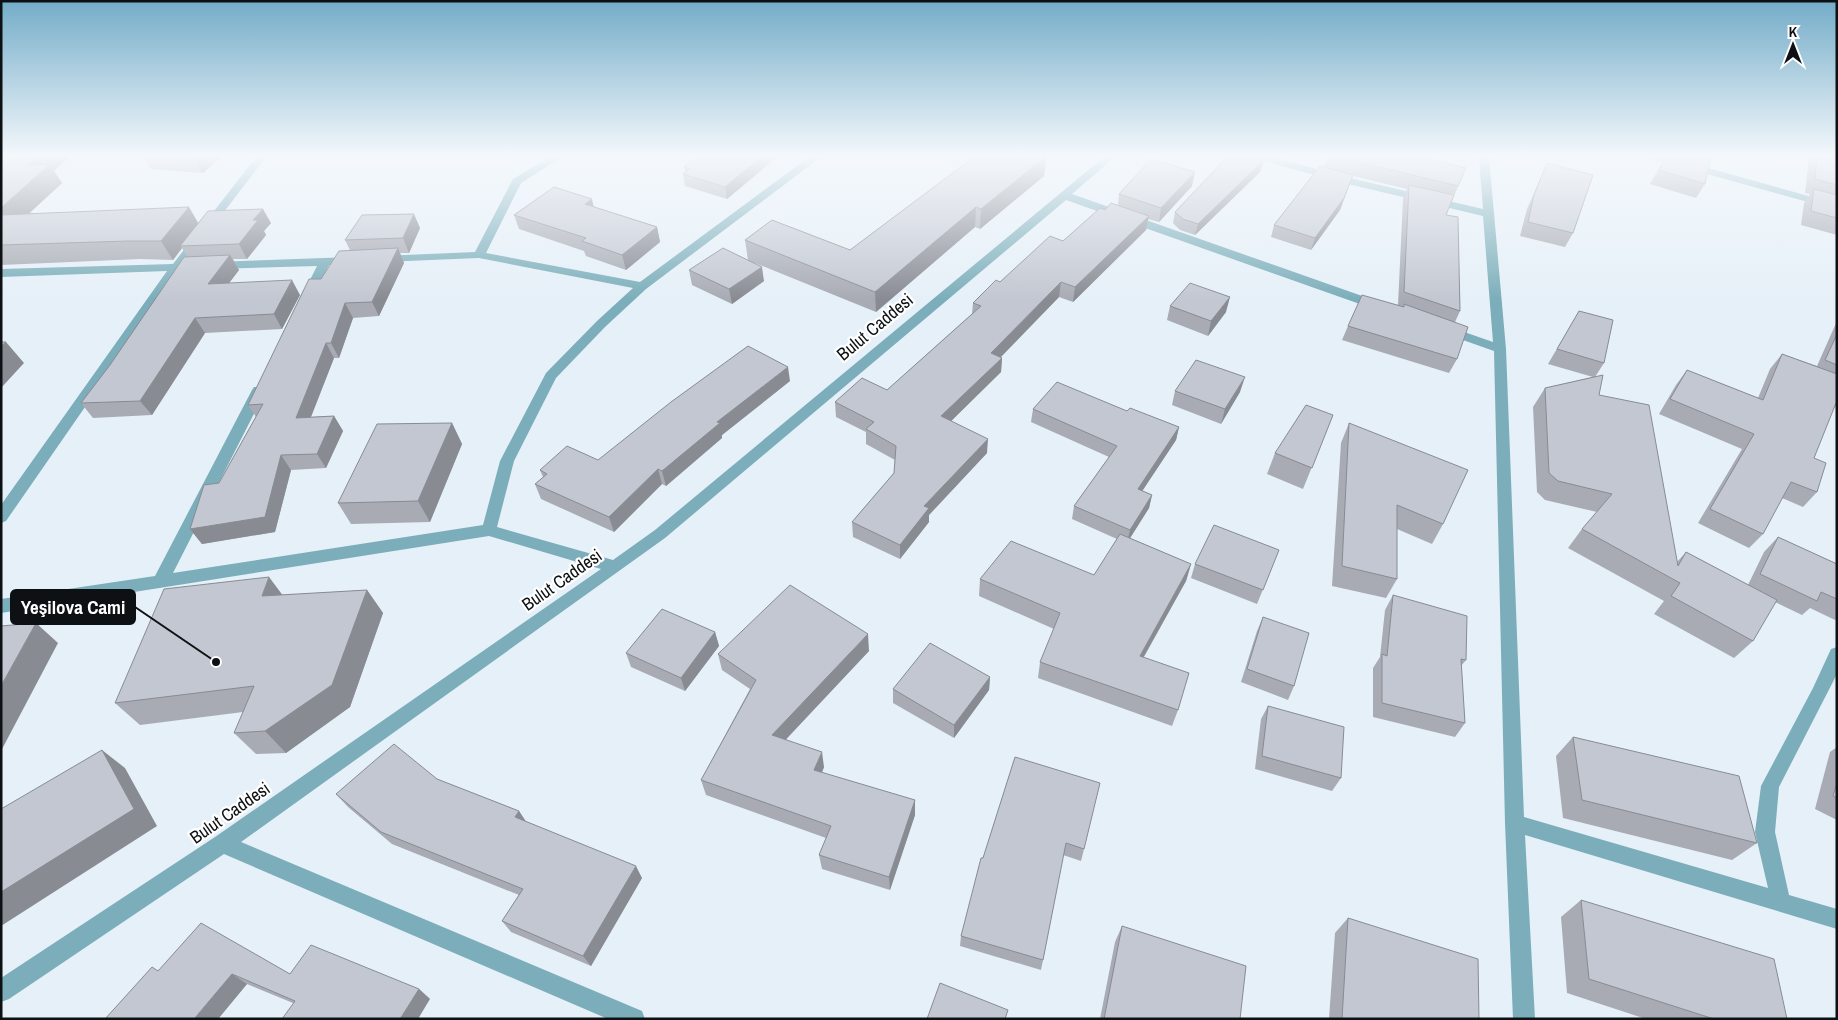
<svg xmlns="http://www.w3.org/2000/svg" width="1838" height="1020" viewBox="0 0 1838 1020" font-family="'Archivo Narrow',sans-serif">
  <style>
    .lines { fill: none; stroke-linecap: round; stroke-linejoin: round }
    .minor { fill: #7baeba; fill-rule: evenodd }
    .wall { fill: #a8abb4 }
    .shaded-wall { fill: #888b92 }
    .building { fill: #c3c7d1; stroke: #888b92 }
    .labels { text-anchor: middle; stroke-width: 4.5; stroke-linejoin: round; paint-order: stroke }
    .street-label { font-size: 18px; fill: #0d1113; stroke: #fff }
    .leader { fill: none; stroke: #0d1113; stroke-width: 2 }
    .callout-dot { fill: #0d1113; stroke: #fff; stroke-width: 2 }
    .callout { fill: #0d1113; stroke: #0d1113; stroke-width: 2 }
    .callout-label { font-size: 19px; text-anchor: middle; font-weight: bold; fill: #fff }
  </style>
  <rect width="100%" height="100%" fill="#e6f0f8"/>
  <g class="lines">
    <path class="minor" d="M256 157H266L185 263 351 257 357 261 355 263 329 265 314 296 308 300 302 296 317 266 180 270 6 521 1 523V505L167 271 1 277V269L173 264Z
      M550 157H562L521 183 486 253 640 282 809 157H821L646 289 605 327 556 378 514 461 497 527 613 560 655 530 1104 157H1115L1072 194 1382 303 1384 306 1382 309H1374L1066 200 665 538 241 842 642 1011 645 1019H608L224 854 9 999 1 1002V978L215 837 601 569 489 536 1 613V599L155 576 252 390 254 387H264L266 390 173 573 483 525 500 461 546 373 597 321 633 288 479 258 382 262 376 259 382 256 475 252 513 179Z
      M1255 157H1272L1354 179 1483 209 1479 157H1489L1506 349 1524 817 1768 888 1755 832 1761 786 1813 688 1831 649 1837 647V674L1779 787 1775 832 1789 895 1837 909V929L1525 835 1535 1019H1513L1505 823 1494 351 1443 333 1441 330 1447 326 1493 342 1483 216 1348 184 1256 159Z
      M1652 157H1669L1837 204V210L1653 159Z"/>
  </g>
  <path class="wall" d="M1 157 54 171 62 183 29 213 198 223H271L264 231 266 235 247 259H233L239 270 229 283 300 295 282 329 205 333 152 415 93 418 81 403 110 365 187 257 182 248 173 260 140 259 1 265Z
    M144 157H221L203 173 151 169Z
    M777 157 727 199 685 186 683 174 685 173 684 167Z
    M1046 157 1044 176 980 229 975 227 876 312 755 263 764 281 732 304 692 285 689 270 748 260 745 240 850 250Z
    M1327 157H1427V158L1466 168 1446 215 1460 311 1455 322 1457 359 1449 373 1342 340 1348 326 1398 305 1403 199 1407 189 1353 176 1340 210 1311 250 1271 237 1274 225 1324 167Z
    M1666 157H1708L1707 159 1705 184 1696 198 1650 184Z
    M1809 157H1837V235L1801 225 1804 203 1810 194 1805 193Z
    M1263 161 1260 172 1195 235 1180 230 1173 223 1175 212Z
    M1547 163 1573 233 1565 247 1520 236 1527 209 1541 177Z
    M1192 186 1159 222 1148 219 1146 230 1073 302 1059 297 1001 357 1002 358 1001 372 951 421 987 453 929 515V522L900 559 853 537 852 522 894 473 895 460 866 444V432L836 417 835 402 887 390 972 314 973 303 1000 282 1063 241 1105 210 1118 205 1119 194Z
    M594 207 657 227 660 242 626 270 586 256 584 251 519 229 514 215Z
    M420 228 409 253H400L404 263 379 316 353 318 339 358H334L311 417 334 416 343 431 326 468 291 470 275 532 202 544 190 529 219 483 256 417 248 405 321 279 350 250 345 240Z
    M1170 306 1226 312 1208 336 1167 320Z
    M1579 311 1604 363 1595 377 1599 395 1677 562 1686 552 1748 585 1764 552 1778 537 1837 564V618L1835 620 1810 608 1802 615 1775 602 1753 641 1734 658 1654 614 1664 601 1568 548 1582 529 1597 512 1545 500 1537 492 1533 407 1545 388 1593 377 1548 364Z
    M1837 321V405L1833 409 1814 458 1817 492 1803 507 1782 498 1763 534 1749 548 1698 523 1742 449 1659 414 1676 385 1687 370 1758 398 1770 369 1782 354 1817 366Z
    M790 381 722 435V438L666 486 662 484 614 532 541 499 535 484 543 477 540 470 598 460Z
    M1175 391 1240 392 1221 424 1172 405Z
    M1033 409 1127 411 1179 427 1176 440 1142 491 1152 495 1149 508 1130 538 1191 564 1186 581 1144 657 1178 710 1172 726 1038 678 1040 662 1054 629 979 596 980 579 1094 575 1117 539 1072 519 1074 506 1109 457 1031 422Z
    M1333 415 1303 489 1267 474 1275 453Z
    M452 423 462 444 430 522 351 524 338 503Z
    M1349 423 1443 524 1432 544 1397 529V579L1386 598 1332 586 1341 443Z
    M1279 550 1257 604 1191 578 1195 564Z
    M367 590 383 613 350 707 286 753 256 754 234 733 243 712 140 725 115 703 282 595Z
    M1393 595 1466 660 1461 666 1465 723 1455 737 1373 717V668L1380 657 1385 610Z
    M1263 617 1294 686 1288 700 1241 682 1257 631Z
    M715 632 719 646 685 691 631 667 626 653Z
    M869 651 786 739 824 767 822 773 915 815 890 890 822 869 819 855 826 838 706 795 701 780 750 689 722 670 718 654Z
    M990 677 989 690 954 738 893 703V689Z
    M1268 706 1341 778 1332 791 1255 769 1261 719Z
    M1573 737 1757 843 1732 860 1563 818 1556 756Z
    M1837 747V820L1815 809 1830 752Z
    M1015 757 1084 849 1081 861 1063 855 1043 960 1041 970 960 946 961 936 983 858Z
    M437 779 519 811 525 821 642 878 591 966 511 932 502 921 519 895 392 844 348 807 336 794Z
    M1581 900 1787 1019H1646L1567 993 1561 917Z
    M1348 918 1479 1019H1329L1335 933Z
    M1122 926 1240 1019H1100L1115 942Z
    M152 967 158 971 290 974 419 989 430 999 293 1003 247 984 218 1019Z"/>
  <path class="shaded-wall" d="M37 157H69L54 171 62 183 8 233 1 225V208L28 165Z
    M197 157H221L203 173 195 159Z
    M761 157H777L727 199 725 187Z
    M1046 157 1044 176 980 229 981 209Z
    M1263 161 1260 172 1195 235 1198 224Z
    M1195 172 1192 186 1159 222 1161 208Z
    M1353 175 1340 210 1311 250 1315 238Z
    M592 199 595 213 585 204Z
    M189 207 200 226 180 246 182 248 173 260 161 241Z
    M976 207 975 227 876 312 875 292Z
    M263 209 271 223 264 231 266 235 247 259 239 244 253 220Z
    M414 214 420 228 409 253 403 238Z
    M1149 216 1146 230 1073 302 1075 287Z
    M657 227 660 242 626 270 622 255Z
    M398 248 404 263 379 316 372 302Z
    M230 255 239 270 217 299 208 284Z
    M762 267 764 281 732 304 729 289Z
    M292 280 300 295 282 329 274 314Z
    M1061 282 1059 297 990 368 991 353Z
    M1230 297 1226 312 1208 336 1211 321Z
    M345 303 353 318 339 358 331 343Z
    M195 318 205 333 152 415 140 401Z
    M6 342 24 363 1 388V346Z
    M326 343 334 358 305 432 296 418Z
    M1002 358 1001 372 941 431V416Z
    M788 367 790 381 722 435V438L666 486 662 471 717 422Z
    M1245 377 1240 392 1221 424 1225 409Z
    M334 416 343 431 326 468 317 454Z
    M452 423 462 444 430 522 418 501Z
    M1179 427 1176 440 1135 502 1138 489Z
    M988 439 987 453 929 515V522L900 559V545L924 506Z
    M281 455 291 470 275 532 202 544 190 529Z
    M658 469 662 484 614 532 609 517Z
    M1152 495 1149 508 1127 543 1130 530Z
    M1191 564 1186 581 1135 672 1140 656Z
    M269 577 287 601 262 596Z
    M367 590 383 613 350 707 286 753 265 731Z
    M36 623 58 643 1 751V686Z
    M715 632 719 646 685 691 681 678Z
    M868 634 869 651 776 750 772 735Z
    M990 677 989 690 954 738V725Z
    M102 750 125 768 157 826 1 926V892Z
    M822 752 824 767 816 785 814 770Z
    M915 800V815L890 890 889 877Z
    M519 811 527 823 515 817Z
    M636 866 642 878 591 966 583 956Z
    M232 974 247 984 218 1019H194Z
    M419 989 430 999 418 1019H400Z"/>
  <path class="building" d="M1 157H37L28 165H49L1 208Z
    M173 157H197L195 159Z
    M697 157H761L725 187 683 174 690 169 684 167Z
    M974 157H1045L981 209 976 207 875 292 745 240 772 220 850 250Z
    M1227 157H1249L1263 161 1198 224 1183 219 1175 212Z
    M1337 157H1423L1466 168 1458 186Z
    M1666 157H1698L1710 160 1705 184 1659 170Z
    M1817 157H1837V185L1815 179Z
    M1151 159 1195 172 1161 208 1119 194Z
    M1547 163 1593 175 1573 233 1528 222 1534 195Z
    M1320 166 1353 175 1344 198 1315 238 1274 225Z
    M1409 185 1454 195 1446 215 1458 217 1460 311 1404 292Z
    M554 187 592 199 585 204 657 227 622 255 582 241 586 238 514 215Z
    M1814 189 1837 195V218L1811 211Z
    M1111 203 1149 216 1075 287 1061 282 991 353 1002 358 941 416 988 439 924 506 929 508 900 545 852 522 894 473 896 446 866 429 874 422 835 402 862 378 887 390 981 306 973 303 996 280 1000 282 1050 236 1063 241 1100 208 1105 210Z
    M189 207 161 241H128L1 245V215Z
    M263 209 253 220H258L239 244 180 246 208 211Z
    M414 214 403 238 345 240 362 215Z
    M398 248 372 302 345 303 331 343H326L296 418 334 416 317 454 281 455 265 517 190 529 204 485 219 483 263 404 248 405 309 279H321L339 251Z
    M723 248 762 267 729 289 689 270Z
    M230 255 208 284 292 280 274 314 195 318 140 401 81 403 110 365 184 257Z
    M1190 283 1230 297 1211 321 1170 306Z
    M1362 295 1404 307V304L1468 327 1457 359 1348 326Z
    M1579 311 1613 320 1604 363 1557 349Z
    M1837 334V365L1825 360Z
    M1 342H6L1 346Z
    M748 346 788 367 717 422 720 423 662 471 658 469 609 517 535 484 547 474 540 470 567 446 598 460 671 402Z
    M1782 354 1837 374V403H1836L1814 458 1826 463 1817 492 1791 482 1763 534 1710 509 1754 434 1670 399 1687 370 1763 400Z
    M1196 360 1245 377 1225 409 1175 391Z
    M1603 375 1599 395 1649 405 1678 566 1686 552 1777 600 1753 641 1671 596 1680 583 1582 529 1612 494 1558 481 1549 473 1545 388Z
    M1057 382 1127 411 1130 408 1179 427 1138 489 1152 495 1130 530 1074 506 1117 446 1033 409Z
    M1306 405 1333 415 1312 468 1275 453Z
    M452 423 418 501 338 503 377 424Z
    M1349 423 1468 470 1443 524 1397 505V579L1342 566Z
    M1214 525 1279 550 1263 590 1195 564Z
    M1120 534 1191 564 1140 656 1189 673 1178 710 1040 662 1060 613 980 579 1011 541 1094 575Z
    M1778 537 1837 564V599L1821 592 1817 601 1760 574Z
    M269 577 262 596 367 590 332 685 265 731 234 733 254 686 115 703 164 589Z
    M790 585 868 634 772 735 822 752 814 770 915 800 889 877 819 855 831 826 701 780 756 680 718 654Z
    M1393 595 1467 616 1466 660 1461 659 1465 723 1382 703V654L1387 656Z
    M662 609 715 632 681 678 626 653Z
    M1263 617 1309 633 1294 686 1247 669Z
    M36 623 1 686V626Z
    M930 643 990 677 954 725 893 689Z
    M1268 706 1344 727 1341 778 1262 756Z
    M1573 737 1739 776 1757 843 1582 800Z
    M394 744 437 779 519 811 515 817 636 866 583 956 502 921 523 889 381 832 336 794Z
    M102 750 134 809 1 892V809Z
    M1015 757 1100 783 1084 849 1066 843 1043 960 961 936 981 858H983Z
    M1837 783V798L1833 796Z
    M1581 900 1774 959 1787 1019H1714L1589 979Z
    M1348 918 1478 959 1479 1019H1342Z
    M201 923 290 974 311 945 419 989 400 1019H282L295 1001 232 974 194 1019H105L152 967 158 971Z
    M1122 926 1246 966 1240 1019H1104Z
    M940 983 1008 1010 1005 1019H927Z"/>
  <linearGradient id="sky" x2="0" y2="1"><stop stop-color="#73acc8"/><stop offset="0.52" stop-color="#f4f8fc"/><stop offset="1" stop-color="#f4f8fc" stop-opacity="0"/></linearGradient>
  <rect width="1838" height="300" fill="url(#sky)"/>
  <g class="labels">
    <g class="street-label">
      <text transform="translate(875 327) rotate(-40)" y="6">Bulut Caddesi</text>
      <text transform="translate(562 580) rotate(-35)" y="6">Bulut Caddesi</text>
      <text transform="translate(230 813) rotate(-35)" y="6">Bulut Caddesi</text>
    </g>
  </g>
  <path class="leader" d="M216 662L135 607"/>
  <circle class="callout-dot" cx="216" cy="662" r="5"/>
  <rect class="callout" x="11" y="590" width="124" height="34" rx="5"/>
  <g class="callout-label">
    <text x="73" y="614">Yeşilova Cami</text>
  </g>
  <rect width="1838" height="1020" fill="none" stroke="#0d1113" stroke-width="5"/>
  <g transform="translate(1793 45)" stroke="#ffffff" stroke-width="4" paint-order="stroke">
  <path d="M0-4L9 19L0 12L-9 19Z" fill="#0d1113"/>
  <text y="-8" font-size="14" font-weight="bold" text-anchor="middle" fill="#0d1113">K</text>
  </g>
</svg>
